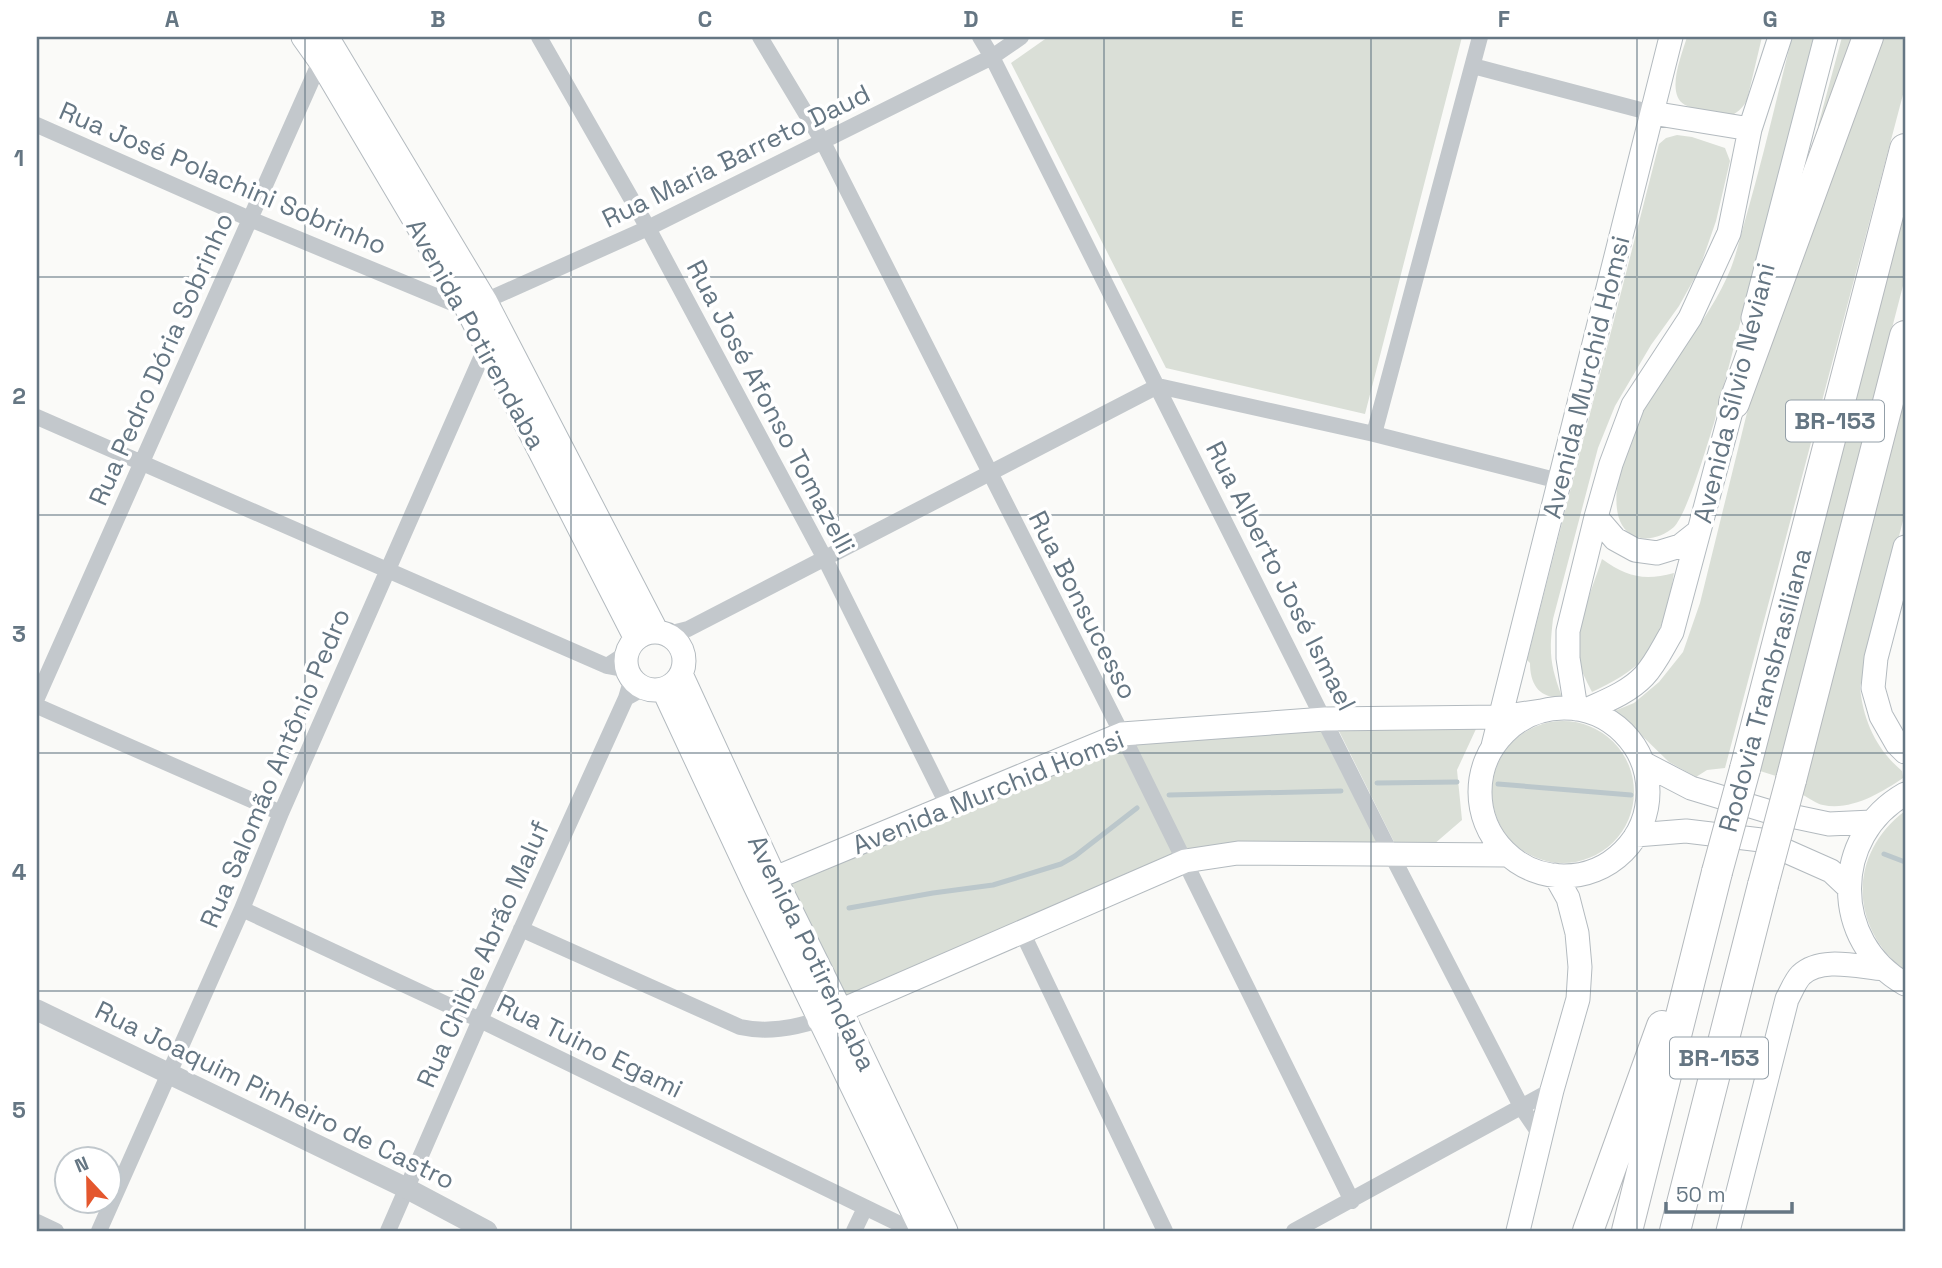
<svg xmlns="http://www.w3.org/2000/svg" width="1942" height="1268" viewBox="0 0 1942 1268" font-family="'Space Grotesk',sans-serif">
  <style>
    .green { fill: #dadfd7 }
    .lines { fill: none; stroke-linecap: round; stroke-linejoin: round }
    .stream { stroke: #bbc7cb; stroke-width: 5 }
    .secondary-casing { stroke: #b3babf; stroke-width: 25 }
    .motorway-casing { stroke: #b4b9bd; stroke-width: 32 }
    .minor { stroke: #c3c8cc; stroke-width: 16 }
    .tertiary { stroke: #c3c8cc; stroke-width: 21 }
    .secondary { stroke: #fff; stroke-width: 23 }
    .motorway { stroke: #fff; stroke-width: 30 }
    .motorway-bridge-casing { stroke: #b4b9bd; stroke-width: 32; stroke-linecap: butt }
    .motorway-bridge { stroke: #fff; stroke-width: 30 }
    .grid { fill: none; stroke: #657683; stroke-width: 2; stroke-opacity: 0.55 }
    .labels { text-anchor: middle; stroke-width: 7; stroke-linejoin: round; paint-order: stroke }
    .shield { fill: #fff; stroke: #939fa8; stroke-width: 2 }
    .shield-label { font-size: 24px; font-weight: bold; fill: #657683 }
    .street-label { font-size: 26px; fill: #657683; stroke: #fff }
    .neatline { fill: none; stroke: #657683; stroke-width: 2.5 }
    .grid-label { font-size: 23px; text-anchor: middle; font-weight: bold; fill: #657683 }
  </style>
  <rect width="100%" height="100%" fill="#fafaf8"/>
  <path class="green" d="M1048 37H1462L1365 414 1166 368 1011 63Z
    M1687 37H1762L1747 100C1742 109 1737 113 1728 117 1715 113 1697 111 1685 105 1665 94 1682 54 1687 37Z
    M1792 37H1815L1714 423C1707 445 1688 512 1674 527 1664 536 1647 542 1634 536 1599 519 1625 449 1637 423 1662 368 1708 325 1731 268 1737 252 1741 234 1746 217 1763 158 1777 97 1792 37Z
    M1842 37H1860L1826 126H1818Z
    M1876 37H1905V87L1725 768 1707 770 1696 777 1669 762 1634 728 1612 712 1634 703 1659 682 1683 652 1700 603 1762 352Z
    M1677 135 1692 137 1725 148 1730 161 1716 221 1699 270 1679 306 1651 345 1615 406 1598 448 1553 619C1549 654 1550 664 1562 697 1539 699 1530 684 1530 663L1527 660 1659 144 1666 138Z
    M1905 200V278L1776 776 1760 771Z
    M1905 396V513L1860 687C1863 720 1876 749 1902 771L1903 778C1881 793 1851 811 1823 805 1817 804 1809 798 1803 795Z
    M1602 559C1627 577 1644 581 1674 573 1670 600 1662 632 1646 655 1633 672 1611 683 1592 692 1586 680 1580 669 1578 656 1574 630 1594 584 1602 559Z
    M1492 792a71 71 0 1 1 142 0a71 71 0 1 1-142 0Z
    M1321 725 1384 850 1188 854 1131 739Z
    M1336 725 1476 729 1457 770 1462 820 1426 851 1399 852Z
    M1118 743 1175 857 844 1001 784 880Z
    M1905 811V971C1849 927 1848 854 1905 811Z"/>
  <g class="lines">
    <path class="stream" d="M1377 783 1457 782
      M1498 784 1631 795
      M1169 795 1341 791
      M1884 854 1905 862
      M849 908 933 893 993 885 1061 864 1075 856 1137 808"/>
    <defs>
      <path id="secondary" d="M303 37 320 61 467 309 636 639
        M327 37 486 302 657 632
        M1652 113 1750 129
        M1753 318 1826 37
        M1596 517 1615 539 1635 550 1657 553 1680 546 1699 531
        M1905 547 1876 658 1873 688 1881 716 1897 744 1905 752
        M626 661a29 29 0 1 1 58 0a29 29 0 1 1-58 0Z
        M681 674 775 878 841 1011 946 1231
        M663 689 755 886 922 1231
        M1480 792a84 84 0 1 1 168 0a84 84 0 1 1-168 0Z
        M1576 709 1568 658V631L1596 517 1611 464 1633 405 1690 318 1729 233 1750 129 1780 37
        M1586 710C1606 701 1629 692 1644 676 1656 663 1663 647 1672 632L1737 389
        M1493 746 1671 37
        M1643 763 1691 788 1767 811 1829 824 1872 822
        M1905 794C1831 836 1831 942 1905 984
        M1636 835 1686 831 1761 840 1831 871 1849 888
        M775 878 1122 734 1325 719 1501 717 1541 711
        M819 1020 1185 861 1238 853 1507 855
        M1518 1231 1552 1090 1578 999 1580 967 1577 933 1568 898 1555 875
        M1728 1231 1787 999C1791 992 1795 981 1801 975 1821 956 1859 967 1884 969"/>
      <path id="motorway" d="M1734 403 1868 37
        M1745 769 1905 149
        M1791 780 1905 336
        M1588 1231 1662 1026
        M1627 1231 1717 872
        M1675 1231 1763 885"/>
    </defs>
    <use href="#secondary" class="secondary-casing"/>
    <use href="#motorway" class="motorway-casing"/>
    <path class="minor" d="M539 37 648 228 824 557 948 806
      M760 37 823 142 1122 734 1352 1201
      M980 37 992 57 1391 854 1522 1108 1541 1136
      M1473 66 1652 113
      M37 125 250 219 467 309 648 228 992 57 1021 37
      M37 417 607 666 628 670
      M1374 434 1480 37
      M668 634 688 629 1158 386 1374 434 1559 481
      M607 666 627 653
      M37 698 323 55
      M626 698 644 688
      M37 706 281 813
      M242 909 480 1020 914 1231
      M521 929 740 1027C767 1033 793 1028 819 1020
      M1022 932 1165 1231
      M37 1222 56 1231
      M99 1231 242 909 281 813 488 342
      M388 1231 480 1020 626 698 632 678
      M854 1231 865 1208
      M1294 1231 1552 1090"/>
    <path class="tertiary" d="M37 1010 406 1188 487 1231"/>
    <use href="#secondary" class="secondary"/>
    <use href="#motorway" class="motorway"/>
    <defs>
      <path id="motorway-bridge" d="M1717 872 1745 769
        M1763 885 1791 780"/>
    </defs>
    <use href="#motorway-bridge" class="motorway-bridge-casing"/>
    <use href="#motorway-bridge" class="motorway-bridge"/>
  </g>
  <path class="grid" d="M305 37V1231M571 37V1231M838 37V1231M1104 37V1231M1371 37V1231M1637 37V1231M37 277H1905M37 515H1905M37 753H1905M37 991H1905"/>
  <g class="labels">
    <g class="shield">
      <rect x="1786" y="400.5" width="98" height="41" rx="5"/>
      <rect x="1670" y="1037.5" width="98" height="41" rx="5"/>
    </g>
    <g class="shield-label">
      <text x="1835" y="429">BR-153</text>
      <text x="1719" y="1066">BR-153</text>
    </g>
    <g class="street-label">
      <text transform="translate(736 156) rotate(-26)" y="9">Rua Maria Barreto Daud</text>
      <text transform="translate(223 178) rotate(23)" y="9">Rua José Polachini Sobrinho</text>
      <text transform="translate(476 334) rotate(61)" y="9">Avenida Potirendaba</text>
      <text transform="translate(161 359) rotate(-66)" y="9">Rua Pedro Dória Sobrinho</text>
      <text transform="translate(1586 377) rotate(-76)" y="9">Avenida Murchid Homsi</text>
      <text transform="translate(1734 393) rotate(-76)" y="9">Avenida Sílvio Neviani</text>
      <text transform="translate(771 407) rotate(62)" y="9">Rua José Afonso Tomazelli</text>
      <text transform="translate(1281 576) rotate(63)" y="9">Rua Alberto José Ismael</text>
      <text transform="translate(1083 605) rotate(63)" y="9">Rua Bonsucesso</text>
      <text transform="translate(1765 690) rotate(-75)" y="9">Rodovia Transbrasiliana</text>
      <text transform="translate(275 768) rotate(-67)" y="9">Rua Salomão Antônio Pedro</text>
      <text transform="translate(988 792) rotate(-22)" y="9">Avenida Murchid Homsi</text>
      <text transform="translate(812 953) rotate(64)" y="9">Avenida Potirendaba</text>
      <text transform="translate(483 954) rotate(-66)" y="9">Rua Chible Abrão Maluf</text>
      <text transform="translate(590 1046) rotate(26)" y="9">Rua Tuino Egami</text>
      <text transform="translate(275 1095) rotate(26)" y="9">Rua Joaquim Pinheiro de Castro</text>
    </g>
  </g>
  <rect width="1942" height="1268" fill="none" stroke="#ffffff" stroke-width="77"/>
  <g transform="translate(88 1180) rotate(338)"><circle r="33" fill="#ffffff" stroke="#c1c8cd" stroke-width="2"/>
  <path d="M0-5L12 26L0 18L-12 26Z" fill="#e4572e"/>
  <text y="-10" font-size="19" font-weight="bold" text-anchor="middle" fill="#657683">N</text>
  </g>
  <path d="M1666 1202v10h126v-10" fill="none" stroke="#657683" stroke-width="3.5"/>
  <text x="1676" y="1202" font-size="21" fill="#657683" stroke="#ffffff" stroke-width="5" paint-order="stroke">50 m</text>
  <rect x="38" y="38" width="1866" height="1192" class="neatline"/>
  <g class="grid-label">
    <text x="172" y="27">A</text>
    <text x="438" y="27">B</text>
    <text x="705" y="27">C</text>
    <text x="971" y="27">D</text>
    <text x="1237" y="27">E</text>
    <text x="1504" y="27">F</text>
    <text x="1770" y="27">G</text>
    <text x="19" y="166">1</text>
    <text x="19" y="404">2</text>
    <text x="19" y="642">3</text>
    <text x="19" y="880">4</text>
    <text x="19" y="1118">5</text>
  </g>
</svg>
